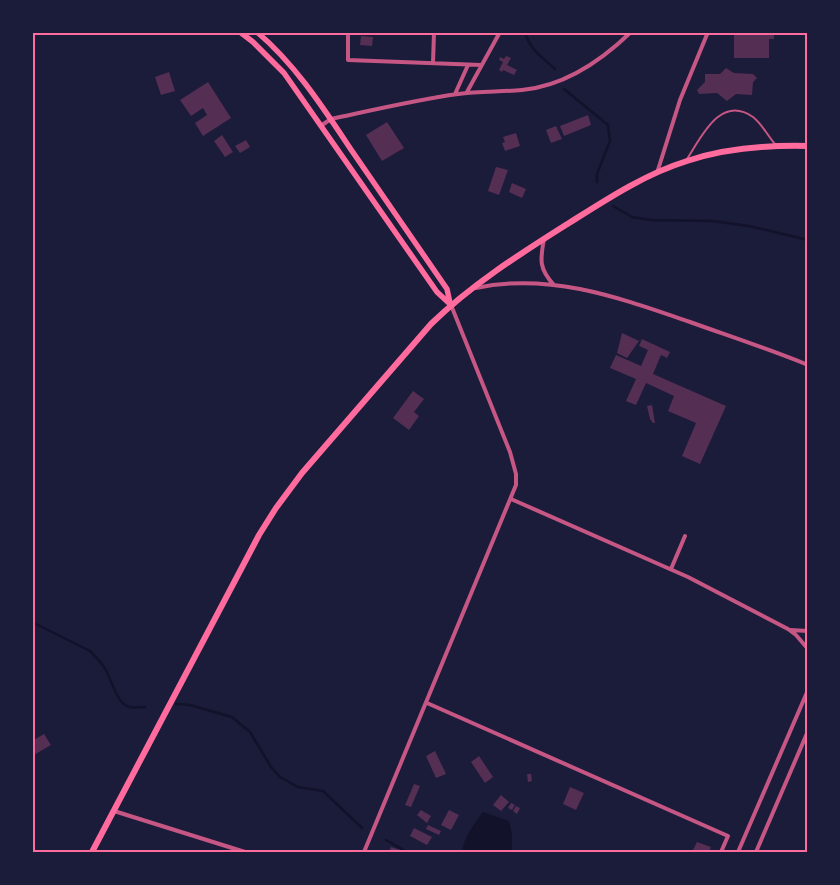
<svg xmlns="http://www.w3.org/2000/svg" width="840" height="885" viewBox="0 0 840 885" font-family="Signika,sans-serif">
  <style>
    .water { fill: #12122b }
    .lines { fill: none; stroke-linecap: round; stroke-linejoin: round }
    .stream { stroke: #12122b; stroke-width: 2.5 }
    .building { fill: #542f53 }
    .service { stroke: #c65784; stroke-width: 2 }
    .minor { stroke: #c65784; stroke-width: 4 }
    .secondary { stroke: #ff6b9d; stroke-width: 5.5 }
    .primary { stroke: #ff6b9d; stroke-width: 6 }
    .neatline { fill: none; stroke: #ff6b9d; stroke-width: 2 }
  </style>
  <rect width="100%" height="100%" fill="#1b1b3a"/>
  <path class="water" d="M483 812 509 821 512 835V852H462C464 837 474 824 483 812Z"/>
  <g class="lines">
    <path class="stream" d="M525 32C529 49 543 58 555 69
      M564 89 608 125 610 141 597 174V182
      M613 206 632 217 651 220 712 221 749 226 808 240
      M32 622 90 651C96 657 101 662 106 670 111 679 117 704 129 707 133 708 140 707 145 707
      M176 704 190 705 232 717 250 732 271 767 280 777 298 787 323 791 362 828
      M386 840 407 852"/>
  </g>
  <path class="building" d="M734 32H774V39H769V58H734Z
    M361 36 373 37 372 46 360 45Z
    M506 56 511 58 507 65 517 70 514 75 503 70 502 72 499 70 503 62 499 60 500 57 504 59Z
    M726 68 734 73 753 74 757 78 753 82 752 95 736 94 727 101 717 93 699 94 697 90 705 82V74H720Z
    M169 72 175 91 161 95 155 77Z
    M208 82 231 118 203 136 195 123 207 115 203 108 191 116 180 100Z
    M588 115 591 125 564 136 560 126Z
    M387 122 404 148 382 161 366 135Z
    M556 126 562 139 551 143 546 130Z
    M516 133 520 146 505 151 502 143 505 142 503 137Z
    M222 135 233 152 225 157 214 141Z
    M246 140 250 147 240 153 235 146Z
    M496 167 508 170 499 195 488 191Z
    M512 183 526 189 522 198 509 192Z
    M622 333 639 341 627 358 617 353Z
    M642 339 670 352 667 358 661 355 653 374 726 406 700 464 682 456 696 423 668 411 674 396 646 383 636 405 626 401 636 379 610 368 616 355 641 366 648 350 639 346Z
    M413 391 424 399 414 412 419 416 409 430 393 418Z
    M652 405 655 423H653L650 419 647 406Z
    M44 734 51 745 32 756V741Z
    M435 751 446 774 436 778 426 756Z
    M479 756 493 777 485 783 471 762Z
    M527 774H531L532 781 528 782Z
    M414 784 420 786 411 807 405 805Z
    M570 787 584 793 576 810 563 804Z
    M501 795 509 802 501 811 493 805Z
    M511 803 515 805 512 810 508 808Z
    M516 806 520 808 517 814 513 811Z
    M421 810 431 816 427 823 417 815Z
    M449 810 459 815 451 830 441 825Z
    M428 825 441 831 439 835 426 829Z
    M414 828 432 837 427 845 410 836Z
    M697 842 711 847 709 852H692Z
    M391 847 403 851 402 852H389Z"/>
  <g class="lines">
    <path class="service" d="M687 159C701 138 720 94 753 117 762 124 768 136 775 144"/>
    <path class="minor" d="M348 32V60L481 65
      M433 63 434 32
      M467 92 500 32
      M455 94 468 65
      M322 125 331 119C373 110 415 100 458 94 479 91 501 92 522 90 565 86 601 61 631 32
      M657 173 680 100 708 32
      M544 239C540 260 539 269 554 285
      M476 288C550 272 620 298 690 322 729 336 769 349 808 365
      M511 499 688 577 788 629 796 635 808 649
      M671 569 685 536
      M790 630 808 631
      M427 703 728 836 721 852
      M114 811 245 852
      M364 852 516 485V474L510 452 451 305
      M738 852 808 690
      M756 852 808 731"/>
    <path class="secondary" d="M240 32 253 42 284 73 437 292 451 305
      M257 32C296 65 324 109 352 151 384 197 415 243 447 289L450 303"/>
    <path class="primary" d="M92 852 259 535 276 508 302 473 431 324C472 284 520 254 569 223 607 199 645 174 687 161 726 148 767 145 808 146"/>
  </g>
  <rect width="840" height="885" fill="none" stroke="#1b1b3a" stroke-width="68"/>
  <rect x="34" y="34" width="772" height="817" class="neatline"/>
</svg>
